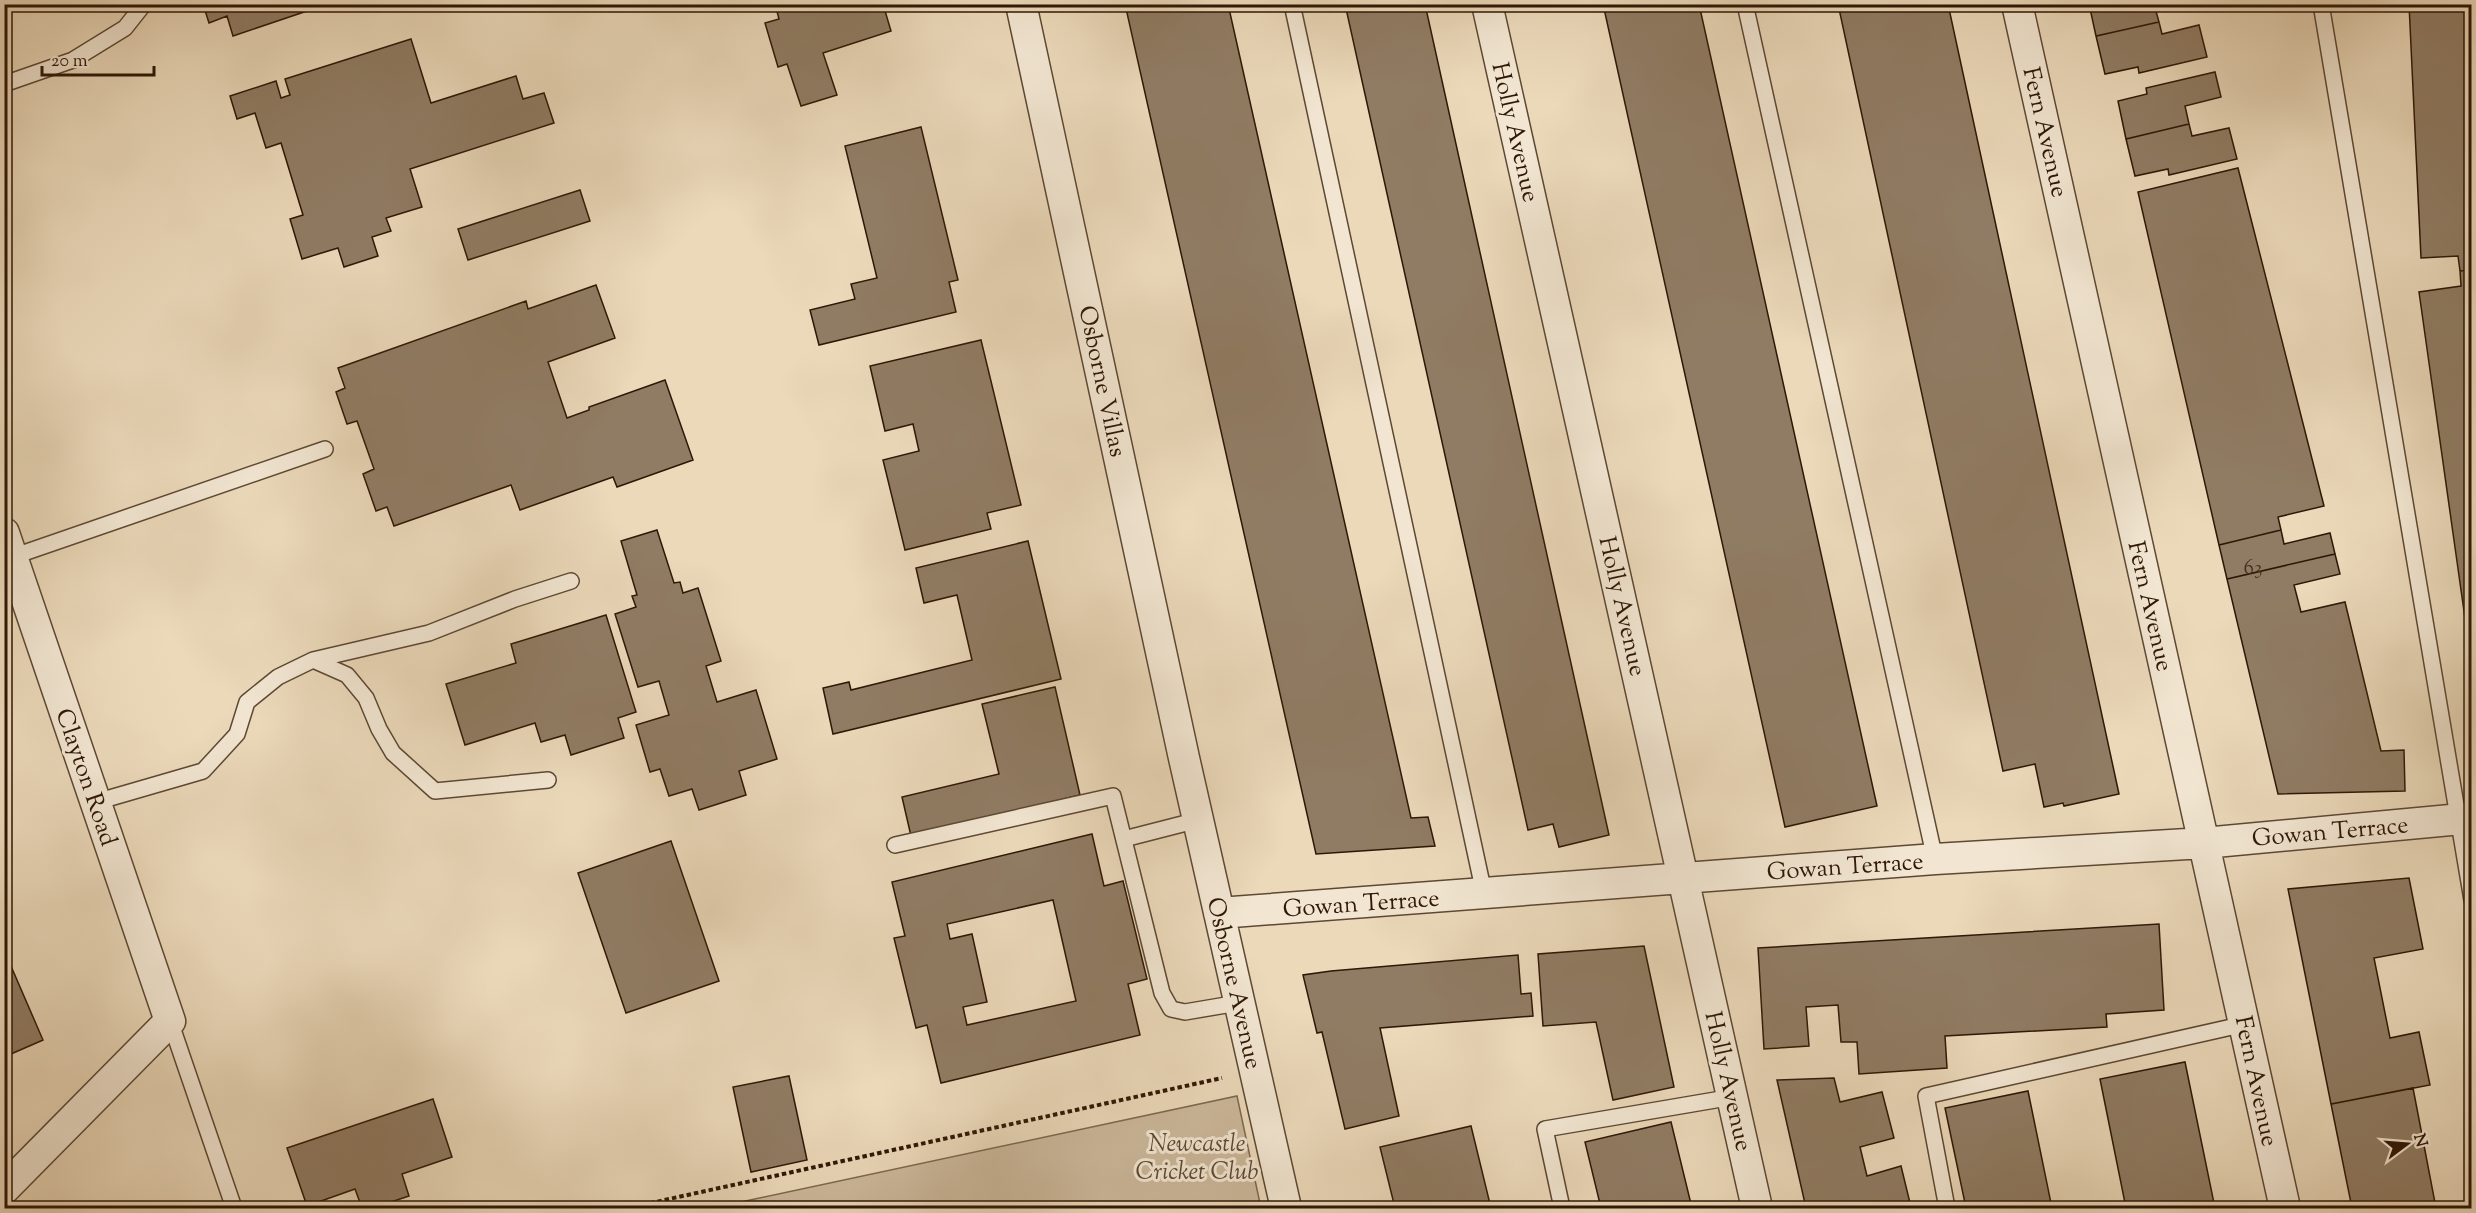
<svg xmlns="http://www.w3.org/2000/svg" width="2476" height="1213" viewBox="0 0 2476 1213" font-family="'Sorts Mill Goudy',serif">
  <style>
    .green { fill: #cbb89b; stroke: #7c6850; stroke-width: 1.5 }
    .building { fill: #907c64; stroke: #2e1706; stroke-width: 1.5; fill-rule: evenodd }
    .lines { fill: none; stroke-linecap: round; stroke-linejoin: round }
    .lane-casing { stroke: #5d4833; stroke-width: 18 }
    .street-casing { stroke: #5d4833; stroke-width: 33 }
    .path { stroke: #2e1706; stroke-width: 4; stroke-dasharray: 4.5 3; stroke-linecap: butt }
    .lane { stroke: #f2e6d2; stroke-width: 15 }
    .street { stroke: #f2e6d2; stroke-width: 30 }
    .labels { text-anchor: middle; stroke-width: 6; stroke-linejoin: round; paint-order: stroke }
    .number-label { font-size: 21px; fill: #46301e }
    .street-label { font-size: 24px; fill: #2e1706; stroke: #f2e6d2 }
    .park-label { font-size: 24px; font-style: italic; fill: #5d4733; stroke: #f2e6d2 }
  </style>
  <rect width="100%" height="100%" fill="#ebd9ba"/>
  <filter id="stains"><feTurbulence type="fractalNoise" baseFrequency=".00333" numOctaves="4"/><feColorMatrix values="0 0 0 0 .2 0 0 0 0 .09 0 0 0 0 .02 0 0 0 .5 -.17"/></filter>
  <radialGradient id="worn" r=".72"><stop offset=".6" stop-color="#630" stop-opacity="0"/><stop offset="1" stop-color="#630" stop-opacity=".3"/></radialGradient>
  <path class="green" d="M1237 1096 1261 1208H713Z"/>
  <path class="building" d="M203 4H311L313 9 233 36 227 16 209 23Z
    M775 4H883L891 31 823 53 837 95 801 106 787 64 778 67 765 23 779 19Z
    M1125 4H1228L1411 818 1428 817 1435 846 1316 854Z
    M1345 4H1425L1609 835 1559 847 1553 824 1528 830Z
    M1603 4H1699L1877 806 1785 827Z
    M1838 4H1948L2119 794 2064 806 2063 803 2044 807 2035 764 2003 771Z
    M2089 4H2154L2159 22 2096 36Z
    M2409 4H2472V270L2460 271 2458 256 2421 258Z
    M2159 22 2162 34 2199 25 2207 57 2139 73 2138 67 2105 74 2096 36Z
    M411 39 431 103 516 76 523 99 544 93 554 123 410 169 422 207 386 218 391 231 372 237 378 256 344 267 338 248 302 259 290 219 303 215 281 143 266 148 255 113 237 119 230 96 276 81 281 98 290 95 285 79Z
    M2215 72 2221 97 2185 106 2189 124 2126 139 2118 101 2147 94 2146 88Z
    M2189 124 2192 136 2229 128 2237 159 2169 175 2168 169 2135 176 2126 139Z
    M921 127 958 280 949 282 956 312 819 345 810 310 855 299 851 284 877 278 845 146Z
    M2238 168 2324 506 2278 517 2281 530 2219 545 2138 192Z
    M580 190 590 221 468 260 458 229Z
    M2472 270V668L2419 292 2461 286 2460 271Z
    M596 285 615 338 548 362 567 418 589 410V407L665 380 693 460 617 487 613 477 520 510 511 485 394 526 387 507 376 511 363 474 374 469 357 421 347 424 336 392 345 388 338 368 526 301 528 309Z
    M981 340 1021 505 987 513 991 529 905 550 883 460 919 451 913 424 885 431 870 366Z
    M657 530 674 583 680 582 683 593 698 588 721 661 706 666 717 702 756 690 777 759 739 771 746 795 699 810 692 789 669 796 660 769 650 772 636 725 669 715 659 681 638 687 615 614 636 607 632 596 637 595 621 541Z
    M2281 530 2284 544 2330 533 2335 554 2227 579 2219 545Z
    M1028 541 1061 679 833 734 823 688 849 682 851 690 972 660 957 595 924 603 916 568Z
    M2335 554 2340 574 2294 585 2301 612 2345 602 2381 751 2404 750 2405 791 2278 794 2227 579Z
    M606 615 636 712 618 718 624 738 571 755 565 735 541 742 535 723 465 745 446 684 516 663 511 644Z
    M1055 687 1080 795 911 836 902 797 999 774 982 704Z
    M1092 834 1104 886 1123 881 1147 979 1128 984 1140 1035 941 1083 927 1025 916 1028 894 938 905 936 892 882ZM1053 900 1076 1001 967 1025 963 1007 987 1002 972 934 950 939 947 924Z
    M671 841 719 981 626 1013 578 873Z
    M2409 878 2423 949 2374 958 2390 1038 2419 1032 2430 1085 2331 1104 2288 889Z
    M2159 924 2164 1010 2106 1014 2107 1027 1945 1036 1947 1068 1859 1074 1857 1042H1841L1838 1005 1806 1007 1809 1046 1764 1049 1758 948Z
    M1644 946 1674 1087 1613 1100 1596 1022 1543 1026 1538 954Z
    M4 950 43 1040 4 1057Z
    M1518 955 1521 994 1531 993 1533 1016 1380 1028 1399 1116 1345 1129 1322 1032 1317 1033 1303 975 1331 971Z
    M2185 1062 2215 1208H2126L2100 1079Z
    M789 1076 807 1160 751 1172 733 1087Z
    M1834 1078 1840 1102 1882 1092 1894 1138 1860 1147 1867 1176 1901 1166 1911 1207 1806 1208 1777 1080Z
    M2413 1088 2436 1208H2352L2331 1104Z
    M2028 1091 2052 1208H1966L1945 1108Z
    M433 1099 452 1157 402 1174 409 1196 373 1208H362L355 1189 307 1206 287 1148Z
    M1671 1122 1692 1208H1601L1585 1142Z
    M1471 1126 1491 1208H1395L1380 1147Z"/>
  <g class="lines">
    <defs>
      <path id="lane" d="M1292 4 1484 893
        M1745 4 1935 859
        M2321 4 2472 900
        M4 84 73 60 125 28 144 4
        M12 557 325 449
        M313 660 429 633 515 599 571 581
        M96 802 203 771 237 734 247 702 278 677 313 660 347 675 366 698 379 729 393 753 435 791 548 780
        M1124 839 1198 820
        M895 845 1113 796 1162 993 1171 1009 1185 1012 1238 1003
        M170 1021 234 1208
        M1562 1208 1545 1129 1733 1097
        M1947 1208 1926 1096 2245 1024"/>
      <path id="street" d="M1021 4 1184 758 1286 1208
        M1487 4 1757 1208
        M2017 4 2285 1208
        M4 533 170 1021 4 1189
        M1219 913 1935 859 2204 843 2472 818"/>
    </defs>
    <use href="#lane" class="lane-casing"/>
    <use href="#street" class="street-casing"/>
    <path class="path" d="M628 1208 1222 1078"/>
    <use href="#lane" class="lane"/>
    <use href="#street" class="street"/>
  </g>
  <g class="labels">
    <g class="number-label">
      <text x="2253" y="574">63</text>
    </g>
    <g class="street-label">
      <text transform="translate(1516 132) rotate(77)" y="8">Holly Avenue</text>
      <text transform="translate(2046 132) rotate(77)" y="8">Fern Avenue</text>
      <text transform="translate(1103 381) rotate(78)" y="8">Osborne Villas</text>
      <text transform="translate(1623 606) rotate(77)" y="8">Holly Avenue</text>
      <text transform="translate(2151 606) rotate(77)" y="8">Fern Avenue</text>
      <text transform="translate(87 777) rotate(71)" y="8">Clayton Road</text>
      <text transform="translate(2330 831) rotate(-5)" y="8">Gowan Terrace</text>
      <text transform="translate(1845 866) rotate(-4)" y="8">Gowan Terrace</text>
      <text transform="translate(1361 903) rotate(-4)" y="8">Gowan Terrace</text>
      <text transform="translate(1235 983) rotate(77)" y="8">Osborne Avenue</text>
      <text transform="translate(1729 1081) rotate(77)" y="8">Holly Avenue</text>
      <text transform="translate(2257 1081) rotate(78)" y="8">Fern Avenue</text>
    </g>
    <g class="park-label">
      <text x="1197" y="1151">Newcastle<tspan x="1197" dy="28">Cricket Club</tspan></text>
    </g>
  </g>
  <rect width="2476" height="1213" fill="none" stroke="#ebd9ba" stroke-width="24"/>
  <rect x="6" y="6" width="2464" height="1201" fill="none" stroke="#2e1706" stroke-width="3"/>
  <rect x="12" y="12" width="2452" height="1189" fill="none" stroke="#2e1706" stroke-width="1.5"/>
  <g transform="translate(2407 1144) rotate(74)" stroke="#f2e6d2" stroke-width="4.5" paint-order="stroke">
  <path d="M0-4.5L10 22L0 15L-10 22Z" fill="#2e1706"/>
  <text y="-9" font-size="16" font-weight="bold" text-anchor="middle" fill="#2e1706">N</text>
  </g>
  <path d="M42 66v9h112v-9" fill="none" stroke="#2e1706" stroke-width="3"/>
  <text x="51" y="66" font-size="18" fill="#2e1706" stroke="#f2e6d2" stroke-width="4.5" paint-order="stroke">20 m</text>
  <rect width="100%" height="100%" filter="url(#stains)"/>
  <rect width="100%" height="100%" fill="url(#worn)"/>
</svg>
